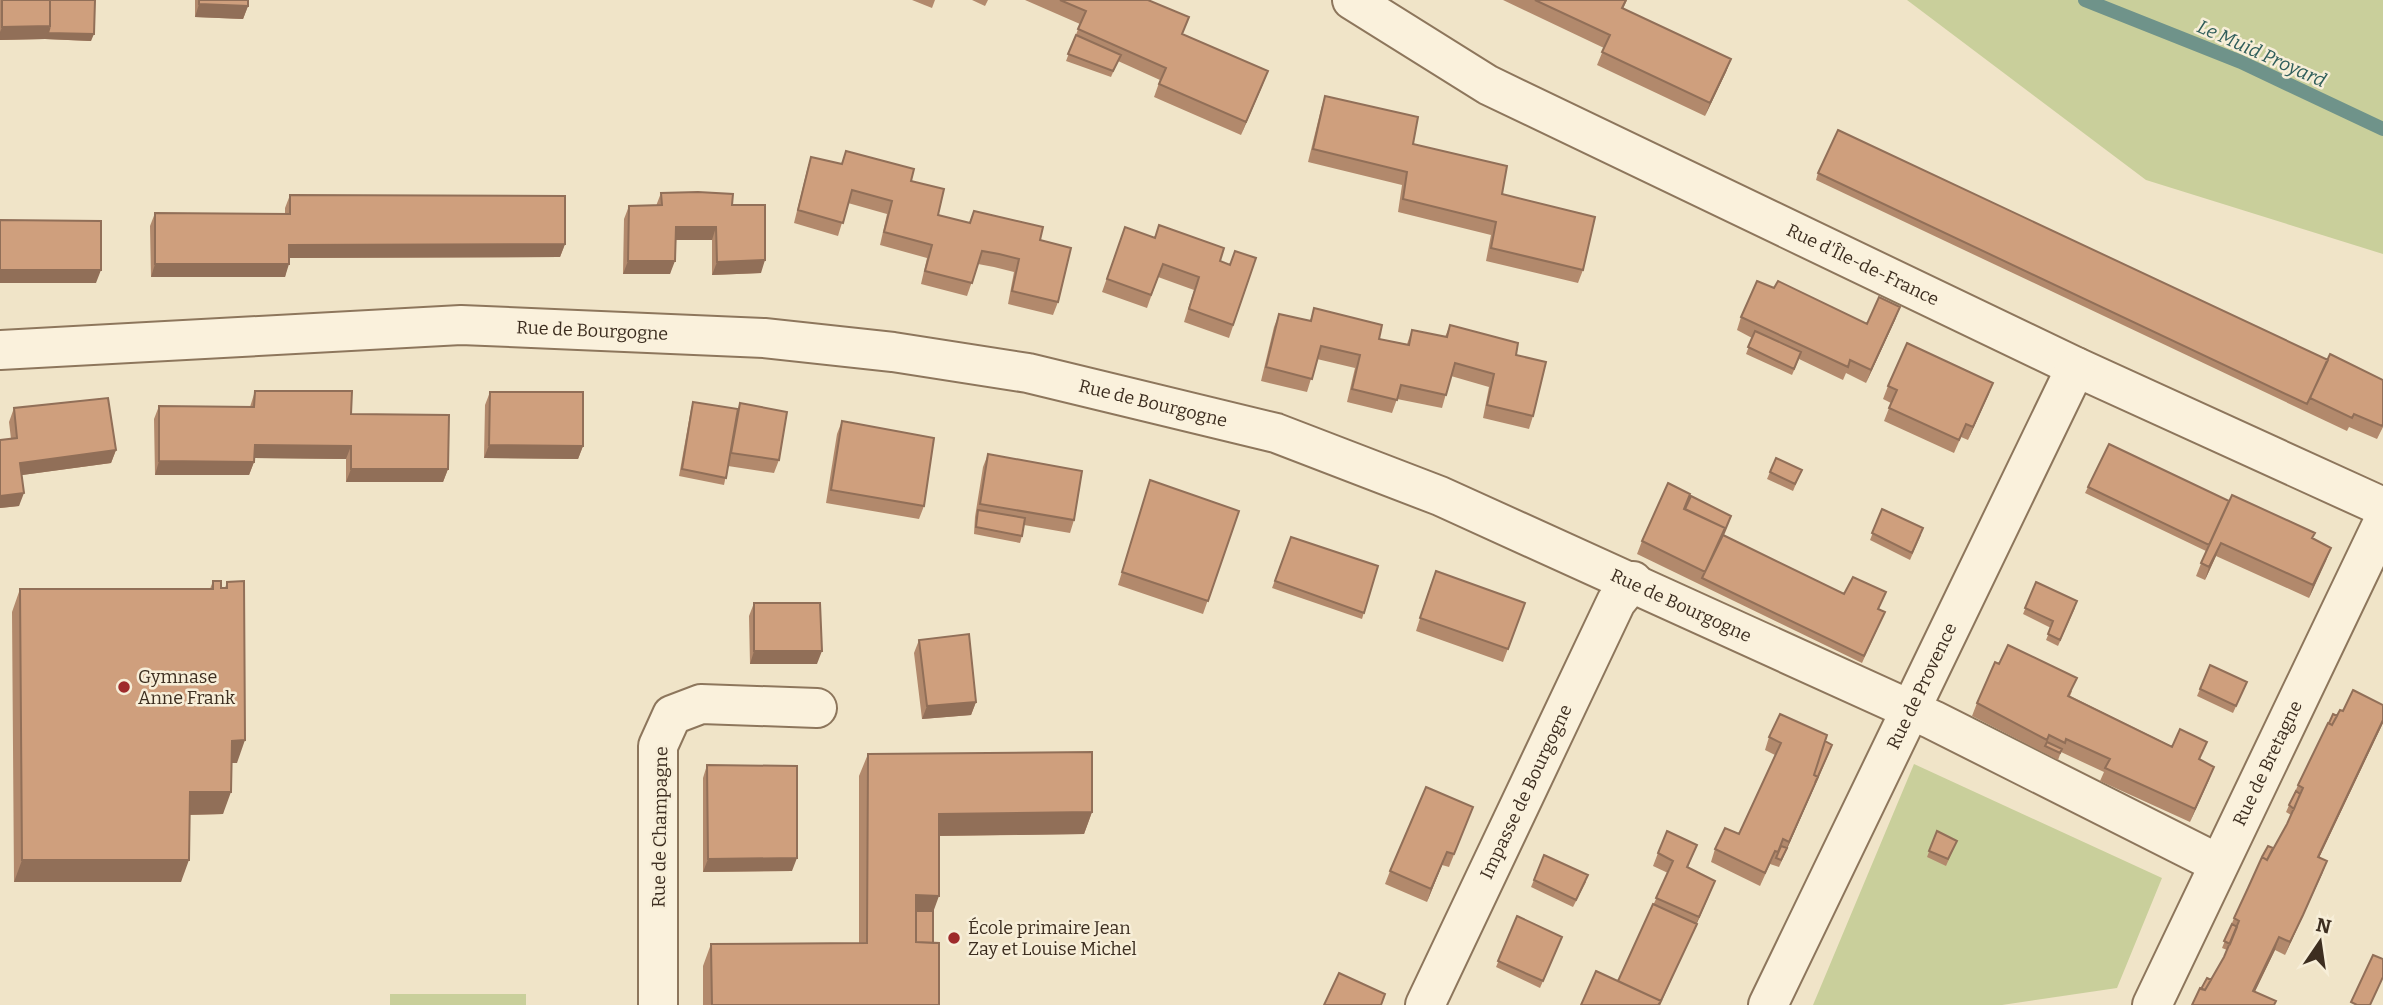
<svg xmlns="http://www.w3.org/2000/svg" width="2383" height="1005" viewBox="0 0 2383 1005" font-family="Bitter,serif">
  <style>
    .green { fill: #c9cf9b }
    .lines { fill: none; stroke-linecap: round; stroke-linejoin: round }
    .stream { stroke: #6f938a; stroke-width: 14 }
    .street-casing { stroke: #8d765c; stroke-width: 42 }
    .street { stroke: #faf1dc; stroke-width: 38 }
    .wall { fill: #b2896c }
    .shaded-wall { fill: #916f58 }
    .building { fill: #cf9f7d; stroke: #916f58; stroke-width: 2 }
    .poi-dot { fill: #9e2a2b; stroke: #f7eed8; stroke-width: 2.5 }
    .labels { text-anchor: middle; stroke-width: 5; stroke-linejoin: round; paint-order: stroke }
    .street-label { font-size: 18px; fill: #3d2e20; stroke: #f7eed8 }
    .poi-label { font-size: 18px; fill: #3d2e20; stroke: #f7eed8; text-anchor: start }
    .water-label { font-size: 19px; font-style: italic; fill: #2f5d5a; stroke: #f7eed8 }
  </style>
  <rect width="100%" height="100%" fill="#f0e4c8"/>
  <path class="green" d="M1907 0H2383V254L2146 180Z
    M1914 764 2162 878 2117 988 2002 1005H1813Z
    M390 994H526V1005H390Z"/>
  <g class="lines">
    <path class="stream" d="M2085 0 2241 62 2383 129"/>
    <defs>
      <g id="street">
        <path id="s1" d="M1352 0 1488 85 2076 367 2383 507"/>
        <path id="s2" d="M0 350 461 325 764 338 893 352 1028 373 1276 433 1440 496 1933 720 2217 863"/>
        <path d="M658 1005V746L672 715 701 704 817 708"/>
        <path id="s3" d="M1425 1005 1616 602 1633 581"/>
        <path id="s4" d="M1768 1005C1872 793 1972 579 2076 367"/>
        <path id="s5" d="M2152 1005 2383 522"/>
      </g>
    </defs>
    <use href="#street" class="street-casing"/>
    <use href="#street" class="street"/>
  </g>
  <path class="wall" d="M0 0H95L91 41 45 39 0 40Z
    M195 0H248V6L243 19 195 17Z
    M912 0H935L932 8Z
    M972 0H988L985 6Z
    M1025 0H1148L1182 34 1263 84 1241 135 1154 97 1160 80 1118 61 1111 77 1066 61 1080 24Z
    M1503 0H1627L1623 9 1731 59 1726 72 1705 116 1597 65 1604 48Z
    M1325 96 1502 194 1583 270 1578 283 1486 261 1491 235 1398 212 1402 185 1308 162 1321 109Z
    M846 151 911 181 938 215 969 223 974 211 1040 240 1058 302 1053 315 1008 304 1014 272 994 267 978 264 967 296 921 284 927 258 880 245 887 214 848 203 838 236 794 223 807 170 811 157 842 164Z
    M1818 173 2383 427 2377 439 2349 427 2347 431 1816 180Z
    M661 193 732 205 761 273 712 275V240H676L670 274H623L624 219 629 206H656Z
    M290 195 565 244 560 257 289 258 285 277H151L150 226 155 213 285 214V208Z
    M1159 225 1220 261 1230 265 1235 251 1256 258 1229 338 1184 322 1194 290 1158 277 1147 308 1102 292 1125 227 1155 238Z
    M1774 288 1867 324 1900 307 1895 320 1866 383 1846 373 1843 380 1799 359 1792 375 1746 354 1752 338 1737 330 1741 317Z
    M1314 308 1379 339 1407 344 1412 330 1445 337 1450 325 1516 355 1533 416 1529 429 1483 418 1489 387 1451 376 1442 408 1397 399 1392 413 1347 402 1355 368 1317 359 1307 392 1261 381 1274 327 1279 314 1310 321Z
    M1993 383 1968 440 1961 437 1954 453 1884 421 1891 403 1883 399 1888 386Z
    M255 391 351 414 448 469 443 482H346V459L254 458V462L249 475H155L154 419 159 406 250 407Z
    M490 392 583 446 578 459 484 458 485 405Z
    M693 402 738 409 740 403 779 460 774 473 728 466 724 485 679 476 691 409Z
    M14 408 116 450 111 463 22 475 19 506 0 508V440L11 439 9 422Z
    M842 421 924 506 919 519 826 503 837 434Z
    M988 454 1074 520 1070 533 1024 525 1022 536 1020 543 974 534 975 517 983 467Z
    M1802 470 1793 491 1767 479 1770 472Z
    M1150 480 1239 511 1203 614 1118 585Z
    M2088 487 2229 501 2313 538 2331 548 2309 598 2216 556 2205 580 2196 576 2206 551 2085 493Z
    M1686 505 1723 535 1844 594 1883 599 1878 609 1882 619 1862 663 1637 554 1642 541Z
    M1882 509 1921 535 1910 560 1870 540Z
    M1291 537 1378 566 1362 619 1272 588Z
    M213 581 221 588H225L227 582 237 763H231L223 814 190 815 181 882H14L12 612 20 589H210Z
    M2036 582 2075 608 2058 646 2046 640 2051 628 2023 614Z
    M1431 584 1525 603 1503 662 1416 631Z
    M754 603 817 664H750L749 616Z
    M919 640 976 702 971 715 922 719 914 653Z
    M2210 665 2247 682 2233 713 2197 696Z
    M2072 691 2070 696 2214 767 2190 822 2100 781 2104 772 2061 752 2058 760 1972 716 1977 703Z
    M2337 716 2383 723 2319 858 2327 861 2322 874 2285 955 2275 950 2255 991 2201 989 2211 980 2224 957 2227 950 2222 948 2234 918 2287 824 2291 815 2286 812 2298 785 2329 723Z
    M1769 737 1825 741 1830 751 1779 867 1770 864 1760 886 1711 862 1715 849 1739 834 1775 755 1765 750Z
    M868 754 1092 812 1084 834 939 836 933 911V943L939 1005H703V966L711 944 859 943V776Z
    M707 765 792 871 703 872V778Z
    M1468 820 1449 867 1442 865 1427 902 1385 884 1390 871Z
    M1937 831 1957 841 1946 866 1927 857Z
    M1697 845 1688 867 1710 894 1660 1005H1581L1618 981 1668 873 1653 866 1658 853Z
    M1544 855 1586 882 1573 907 1531 887Z
    M1517 916 1559 944 1540 988 1496 967Z"/>
  <path class="shaded-wall" d="M199 4 248 6 243 19 195 17Z
    M50 26 94 34 91 41 45 39 0 40V32L2 27Z
    M1731 59 1726 72 1705 116 1710 103Z
    M1268 71 1263 84 1241 135 1246 122Z
    M676 227H716L712 240H671Z
    M565 244 560 257 285 258 289 245Z
    M765 260 761 273 712 275 717 262Z
    M628 261H675L670 274H623Z
    M155 264H289L285 277H151Z
    M0 270H101L96 283H0Z
    M1900 307 1895 320 1866 383 1871 370Z
    M1993 383 1988 396 1968 440 1973 427Z
    M255 445 351 446 346 459 250 458Z
    M489 445 583 446 578 459 484 458Z
    M116 450 111 463 15 476 20 463Z
    M159 461 254 462 249 475H155Z
    M351 469H448L443 482H346Z
    M24 493 19 506 0 508V496Z
    M2221 543 2216 556 2205 580 2209 567Z
    M2331 548 2326 561 2309 598 2313 585Z
    M754 651H822L817 664H750Z
    M976 702 971 715 922 719 927 706Z
    M2383 720V723L2313 870 2318 857Z
    M245 740 237 763H223L232 741Z
    M1830 751 1813 790 1779 867 1789 842Z
    M2214 767 2209 780 2190 822 2195 809Z
    M190 792H231L223 814 182 815Z
    M1092 812 1084 834 931 836 939 814Z
    M1447 852 1442 865 1427 902 1431 889Z
    M797 858 792 871 703 872 708 859Z
    M22 860H189L181 882H14Z
    M2327 861 2322 874 2285 955 2290 942Z
    M1715 881 1694 930 1659 1005 1696 924Z
    M916 895 939 896 931 918H910Z
    M2279 937 2275 950 2249 1004 2253 991Z"/>
  <path class="building" d="M2 0H50V26L2 27Z
    M50 0H95L94 34 48 33 50 26Z
    M199 0H248V6L199 4Z
    M1060 0H1148L1189 17 1182 34 1268 71 1246 122 1159 84 1166 68 1078 29 1086 11Z
    M1535 0H1626L1622 8 1731 59 1710 103 1602 52 1610 35Z
    M1076 35 1121 55 1113 71 1068 54Z
    M1325 96 1418 117 1413 144 1507 166 1502 194 1595 217 1583 270 1491 248 1496 222 1403 199 1407 172 1313 149Z
    M1838 130 2328 360 2307 404 1818 173Z
    M846 151 914 169 911 181 944 189 938 215 970 223 974 211 1043 227 1040 240 1071 248 1058 302 1012 291 1019 259 999 254 982 251 972 283 925 271 932 245 884 232 892 201 852 190 843 223 798 210 811 157 842 164Z
    M698 192 733 194 732 205H765V260L717 262 716 227H676L675 261H628L629 206 662 205 661 193Z
    M290 195 565 196V244L289 245V264H155V213L290 214Z
    M0 220 101 221V270H0Z
    M1159 225 1224 248 1220 261 1230 265 1235 251 1256 258 1233 325 1189 309 1199 277 1163 264 1151 295 1107 279 1125 227 1155 238Z
    M1757 281 1774 288 1778 281 1867 324 1879 297 1900 307 1871 370 1850 360 1848 367 1741 317Z
    M1314 308 1382 325 1379 339 1409 345 1412 330 1447 337 1450 325 1518 343 1516 355 1546 362 1533 416 1487 405 1494 374 1455 363 1446 395 1401 385 1397 400 1352 389 1360 355 1321 346 1312 379 1266 367 1279 314 1311 321Z
    M1755 331 1801 352 1794 369 1748 347Z
    M1907 343 1993 383 1973 427 1966 424 1959 440 1889 408 1897 390 1888 386Z
    M2330 354 2383 380V424L2382 426 2354 414 2352 418 2310 398Z
    M255 391H352L351 414 449 415 448 469H351V446L255 445 254 462 159 461V406L254 407Z
    M490 392H583V446L489 445Z
    M108 398 116 450 20 463 24 493 0 496V440L17 438 14 408Z
    M693 402 738 409 726 478 682 469Z
    M740 403 787 412 779 460 731 453Z
    M842 421 934 438 924 506 831 490Z
    M2109 444 2229 501 2209 545 2088 487Z
    M988 454 1082 471 1074 520 980 504Z
    M1776 458 1802 470 1795 484 1770 472Z
    M1150 480 1239 511 1208 601 1122 572Z
    M1668 483 1690 494 1684 509 1725 528 1705 572 1642 541Z
    M2232 495 2315 533 2312 538 2331 548 2313 585 2221 543 2209 567 2201 563Z
    M1691 496 1731 516 1723 535 1725 528 1685 509Z
    M1882 509 1923 528 1912 553 1872 533Z
    M978 510 1025 518 1022 536 976 527Z
    M1723 535 1844 594 1853 577 1886 592 1878 609 1885 612 1864 656 1702 578Z
    M1291 537 1378 566 1364 613 1275 581Z
    M1436 571 1525 603 1508 649 1420 618Z
    M213 581H221V588H227V582L244 581 245 740 232 741 231 792H190L189 860H22L20 589H213Z
    M2036 582 2077 601 2060 640 2048 634 2053 621 2025 608Z
    M754 603H820L822 651H754Z
    M969 634 976 702 927 706 919 640Z
    M2008 645 2077 678 2068 696 2172 747 2180 729 2207 742 2199 759 2214 767 2195 809 2105 768 2110 759 2066 739 2065 743 2049 735 2047 740 1977 703 1995 662 1999 664Z
    M2210 665 2247 682 2236 706 2200 689Z
    M2353 690 2383 705V720L2318 857 2327 861 2303 915 2290 942 2279 937 2253 991 2276 1001 2274 1005H2192L2200 988 2205 990 2224 957 2239 921 2234 918 2248 888 2262 857 2267 860 2287 824 2303 788 2298 785 2328 723 2332 725 2340 710 2343 711Z
    M1780 714 1827 735 1814 775 1818 777 1789 842 1783 839 1778 852 1775 851 1765 873 1715 849 1725 828 1739 834 1781 743 1769 737Z
    M2333 714 2337 716 2332 725 2329 723Z
    M1825 741 1832 745 1815 783 1818 777 1814 775Z
    M2047 742 2062 749 2060 753 2045 746Z
    M1092 752V812L939 814V896L916 895V942L939 943V1005H712L711 944 867 943 868 754Z
    M707 765 797 766V858L708 859Z
    M1426 787 1473 807 1454 854 1447 852 1431 889 1390 871Z
    M2296 791 2300 794 2294 809 2289 805Z
    M1667 831 1697 845 1687 867 1715 881 1699 917 1656 898 1673 861 1658 853Z
    M1937 831 1957 841 1948 859 1929 851Z
    M1781 846 1787 848 1781 860 1776 858Z
    M2268 846 2273 848 2267 860 2262 857Z
    M1544 855 1588 875 1576 900 1534 880Z
    M1653 904 1697 924 1659 1005 1661 1001 1618 981Z
    M916 911H933V943L916 942Z
    M1517 916 1562 937 1543 981 1498 961Z
    M2232 924 2237 927 2230 944 2224 941Z
    M2373 955 2383 959V977L2370 1005H2357L2351 1002Z
    M1596 971 1661 1001 1658 1005H1581Z
    M1339 973 1385 994 1381 1005H1324Z
    M2207 978 2211 980 2205 990 2201 989Z"/>
  <g class="poi-dot">
    <circle cx="124" cy="687" r="7"/>
    <circle cx="954" cy="938" r="7"/>
  </g>
  <g class="labels">
    <g class="street-label">
      <text dy="6" stroke="none"><textPath href="#s1" startOffset="576">Rue d'Île-de-France</textPath></text>
      <text dy="6" stroke="none"><textPath href="#s2" startOffset="593">Rue de Bourgogne</textPath></text>
      <text dy="6" stroke="none"><textPath href="#s2" startOffset="1160">Rue de Bourgogne</textPath></text>
      <text dy="6" stroke="none"><textPath href="#s2" startOffset="1727">Rue de Bourgogne</textPath></text>
      <text dy="6" stroke="none"><textPath href="#s4" startOffset="354">Rue de Provence</textPath></text>
      <text dy="6" stroke="none"><textPath href="#s5" startOffset="268">Rue de Bretagne</textPath></text>
      <text dy="6" stroke="none"><textPath href="#s3" startOffset="236">Impasse de Bourgogne</textPath></text>
      <text transform="translate(660 827) rotate(-89)" y="6">Rue de Champagne</text>
    </g>
    <g class="poi-label">
      <text x="138" y="683">Gymnase<tspan x="138" dy="21">Anne Frank</tspan></text>
      <text x="968" y="934">École primaire Jean<tspan x="968" dy="21">Zay et Louise Michel</tspan></text>
    </g>
    <g class="water-label">
      <text transform="translate(2262 53) rotate(24)" y="7">Le Muid Proyard</text>
    </g>
  </g>
  <g transform="translate(2320 942) rotate(13)" stroke="#f7eed8" stroke-width="5" paint-order="stroke">
  <path d="M0-5L12 26L0 18L-12 26Z" fill="#3d2e20"/>
  <text y="-10" font-size="19" font-weight="bold" text-anchor="middle" fill="#3d2e20">N</text>
  </g>
</svg>
